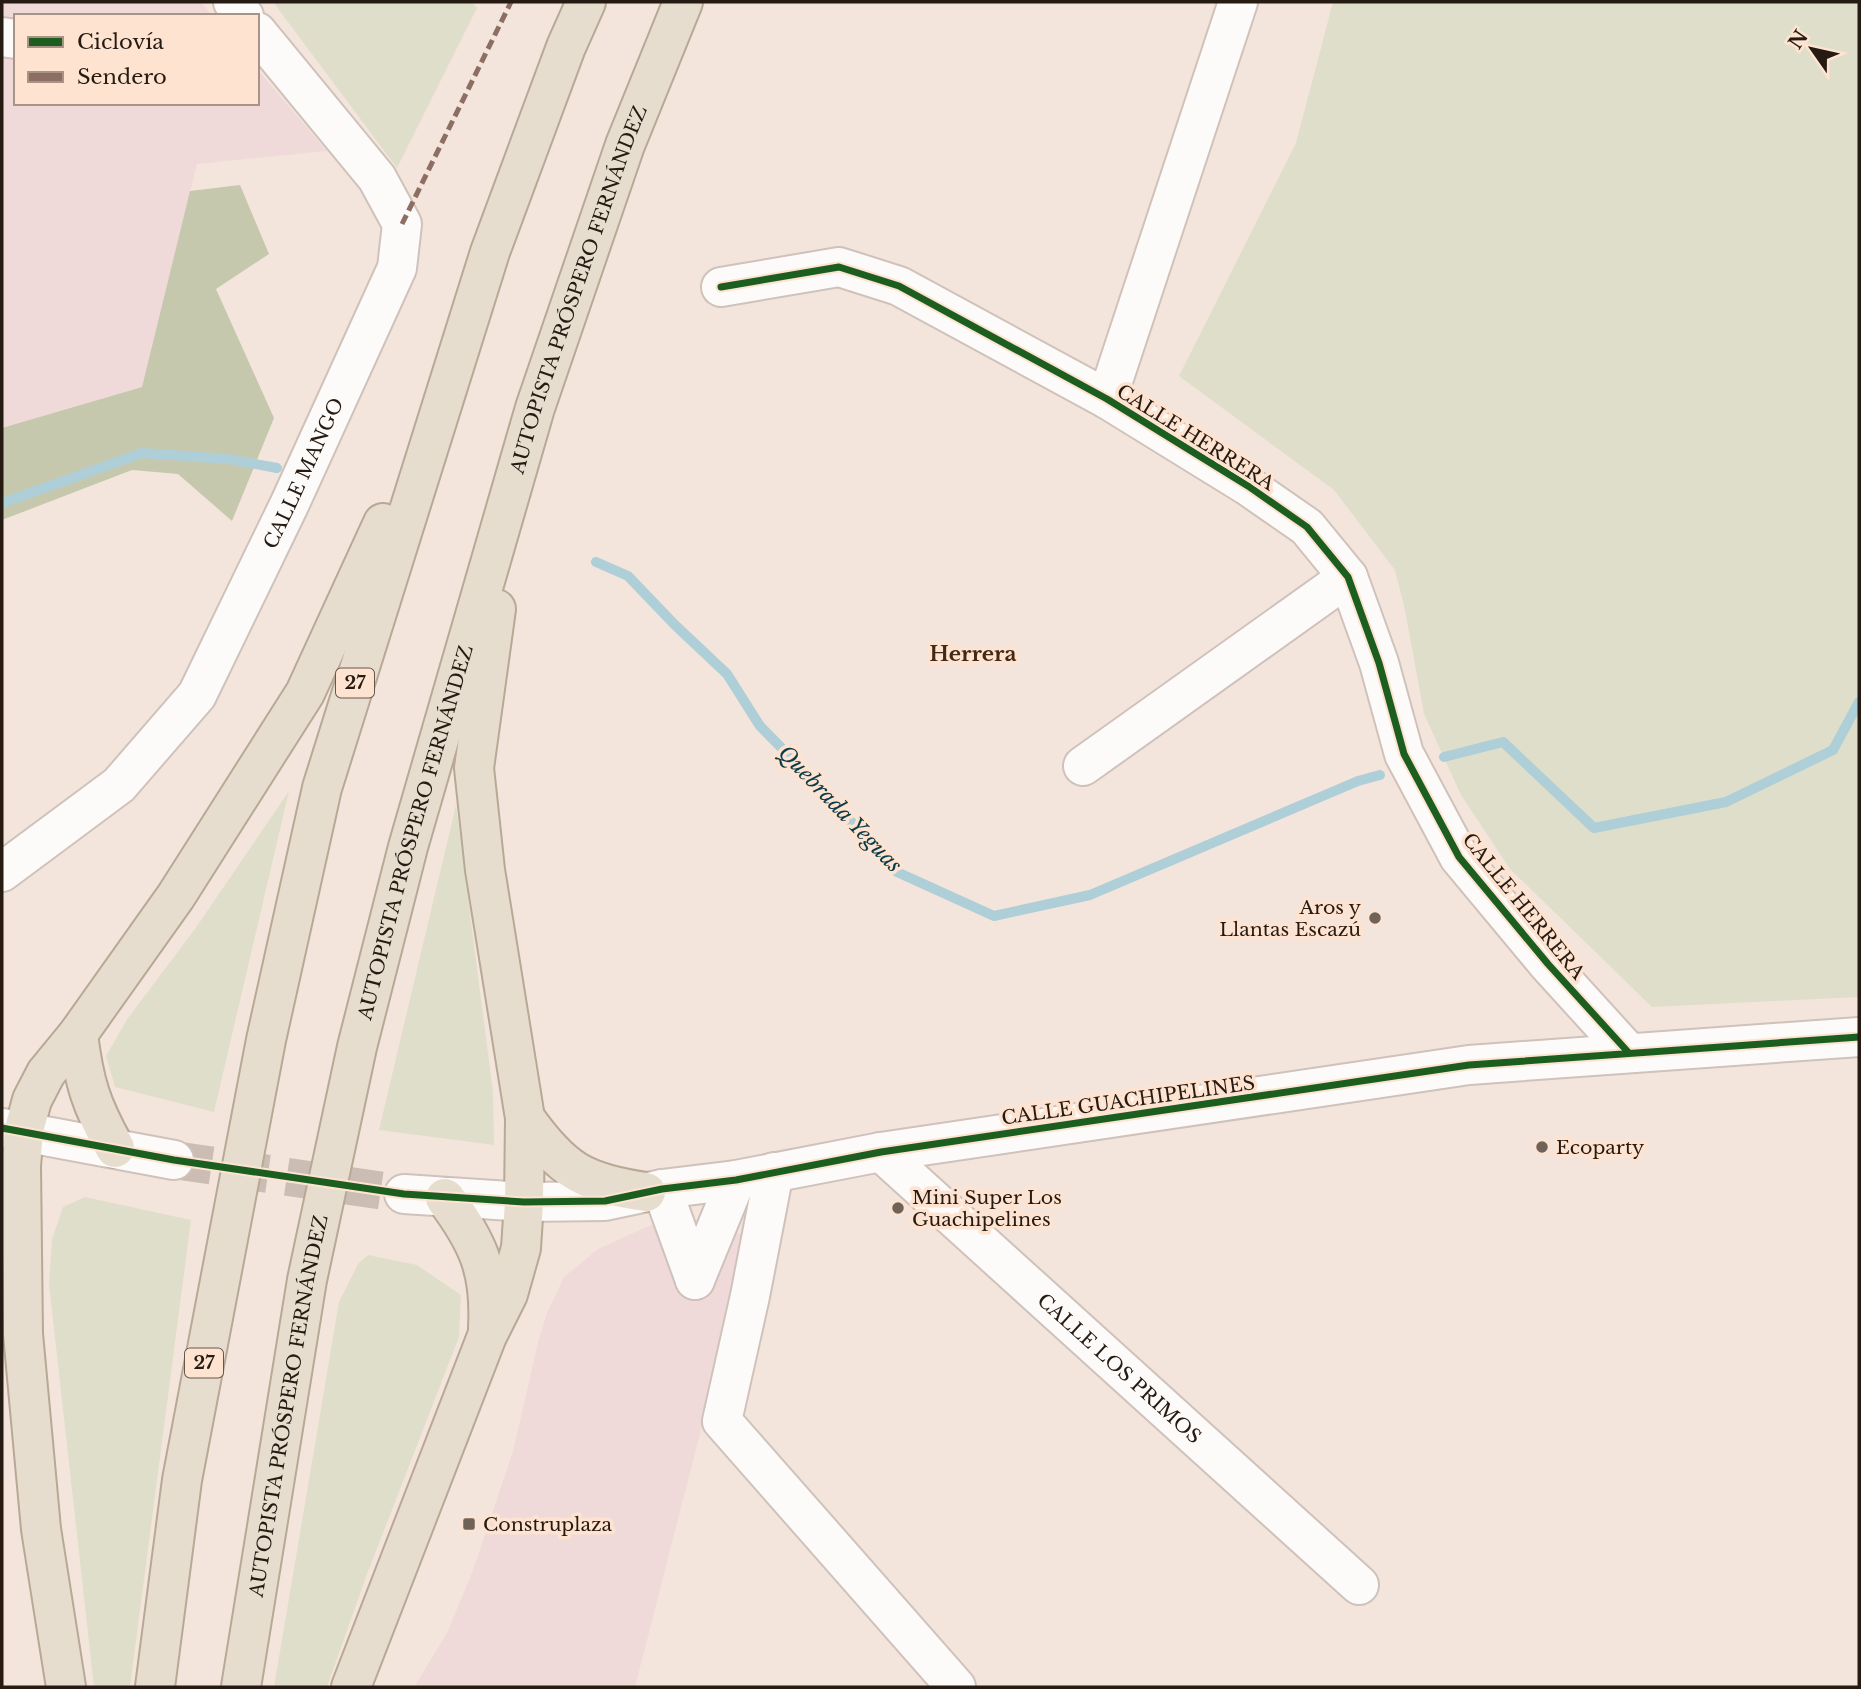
<svg xmlns="http://www.w3.org/2000/svg" width="1861" height="1689" viewBox="0 0 1861 1689" font-family="'Libre Baskerville',serif">
  <style>
    .commercial { fill: #efdad9 }
    .green { fill: #dfdeca }
    .forest { fill: #c6c8ad }
    .lines { fill: none; stroke-linecap: round; stroke-linejoin: round }
    .stream { stroke: #aeced8; stroke-width: 10 }
    .minor-tunnel { stroke: #cbbdb4; stroke-width: 38; stroke-dasharray: 38 19; stroke-linecap: butt }
    .minor-casing { stroke: #cfc2ba; stroke-width: 42 }
    .highway-casing { stroke: #b8a896; stroke-width: 42 }
    .minor { stroke: #fdfbfa; stroke-width: 38 }
    .highway { stroke: #e7ddcf; stroke-width: 38 }
    .quiet { stroke: #8d6e63; stroke-width: 5; stroke-dasharray: 10 5; stroke-linecap: butt }
    .cycleway-casing { stroke: #fee3d1; stroke-width: 11 }
    .cycleway { stroke: #1b5e20; stroke-width: 7 }
    .poi-dot { fill: #6e6259; stroke: #fee3d1; stroke-width: 2.5 }
    .labels { text-anchor: middle; stroke-width: 7; stroke-linejoin: round; paint-order: stroke }
    .shield { fill: #fee3d1; stroke: #67574b; stroke-width: 2 }
    .shield-label { font-size: 18px; font-weight: bold; fill: #261b12 }
    .street-label { font-size: 19px; fill: #261b12; stroke: #fee3d1 }
    .poi-label { font-size: 19px; fill: #261b12; stroke: #fee3d1; text-anchor: start }
    .neighbourhood-label { font-size: 21px; font-weight: bold; fill: #432916; stroke: #fee3d1 }
    .water-label { font-size: 21px; font-style: italic; fill: #0c3c49; stroke: #fee3d1 }
  </style>
  <rect width="100%" height="100%" fill="#f4e5dc"/>
  <path class="commercial" d="M2 2H201L212 16H16V103H257V69L327 151 197 164 142 387 2 428Z
    M653 1224 751 1235 635 1687H414L447 1633 473 1570 513 1451 539 1338 547 1313 564 1277 598 1249Z"/>
  <path class="green" d="M273 2H472L477 8 397 168Z
    M1333 2H1859V997L1652 1007 1510 869 1461 795 1424 714 1405 610 1395 570 1334 490 1179 376 1296 143Z
    M289 791 214 1112 115 1087 106 1056 128 1018 195 929Z
    M456 805 493 1092 494 1145 379 1130Z
    M85 1197 191 1220 130 1687H94L49 1284 52 1239 63 1207Z
    M368 1255 417 1265 461 1295 459 1337 366 1577 327 1687H274L339 1302 358 1264Z"/>
  <path class="forest" d="M240 185 269 254 216 289 274 418 232 521 178 474 132 470 2 520V428L142 387 190 191Z"/>
  <g class="lines">
    <path class="stream" d="M2 503 142 453 228 459 277 468
      M596 562 628 576 675 625 727 674 760 726 819 786 897 872 994 916 1090 895 1358 781 1380 775
      M1444 757 1503 742 1594 828 1726 802 1833 750 1859 702"/>
    <path class="minor-tunnel" d="M174 1160 404 1194"/>
    <defs>
      <g id="minor">
        <path d="M233 2 244 16"/>
        <path d="M2 37 16 39"/>
        <path d="M721 287 839 267 899 286 1107 399 1248 486 1307 527 1348 577 1379 663 1404 754 1459 857 1548 964 1628 1052"/>
        <path d="M1107 399 1238 2"/>
        <path d="M1083 766 1348 577"/>
        <path id="s1" d="M2 872 119 785 197 695 290 503 397 268 402 224 377 178 257 32"/>
        <path d="M2 1128 174 1160"/>
        <path id="s2" d="M881 1152 1359 1585"/>
        <path d="M774 1172 750 1296 722 1421 956 1687"/>
        <path d="M662 1189 695 1280"/>
        <path d="M404 1194 524 1202 605 1201 662 1189 736 1180 881 1152 1469 1065 1859 1037"/>
        <path d="M695 1280 736 1180"/>
      </g>
      <g id="highway">
        <path d="M78 1034C84 1083 91 1105 115 1148"/>
        <path d="M525 1118C562 1170 583 1183 646 1192"/>
        <path d="M445 1198C478 1242 491 1271 488 1327"/>
        <path d="M66 1687 41 1529 23 1334 21 1166 24 1130 32 1100 46 1073 78 1034 176 896 305 693 383 523"/>
        <path d="M155 1687 182 1480 266 1040 322 788 490 252 566 47 586 2"/>
        <path id="s3" d="M241 1687 307 1280 357 1047 408 847 535 408 625 145 683 2"/>
        <path d="M351 1687 487 1336 508 1294 521 1248 524 1202 525 1118 485 870 474 768 496 609"/>
      </g>
    </defs>
    <use href="#minor" class="minor-casing"/>
    <use href="#highway" class="highway-casing"/>
    <use href="#minor" class="minor"/>
    <use href="#highway" class="highway"/>
    <path class="quiet" d="M402 224 511 2"/>
    <defs>
      <path id="cycleway" d="M721 287 839 267 899 286 1107 399 1248 486 1307 527 1348 577 1379 663 1404 754 1459 857 1548 964 1628 1052
        M2 1128 174 1160 404 1194 524 1202 605 1201 662 1189 736 1180 881 1152 1469 1065 1859 1037"/>
    </defs>
    <use href="#cycleway" class="cycleway-casing"/>
    <use href="#cycleway" class="cycleway"/>
  </g>
  <g class="poi-dot">
    <circle cx="1375" cy="918" r="7"/>
    <circle cx="1542" cy="1147" r="7"/>
    <circle cx="898" cy="1208" r="7"/>
    <rect x="462" y="1517" width="14" height="14" rx="3.5"/>
  </g>
  <g class="labels">
    <g class="shield">
      <rect x="336" y="668.5" width="38" height="29" rx="5"/>
      <rect x="185" y="1348.5" width="38" height="29" rx="5"/>
    </g>
    <g class="shield-label">
      <text x="355" y="689">27</text>
      <text x="204" y="1369">27</text>
    </g>
    <g class="street-label">
      <text dy="7" stroke="none"><textPath href="#s3" startOffset="1440">AUTOPISTA PRÓSPERO FERNÁNDEZ</textPath></text>
      <text transform="translate(1196 437) rotate(32)" y="7">CALLE HERRERA</text>
      <text dy="7" stroke="none"><textPath href="#s1" startOffset="511">CALLE MANGO</textPath></text>
      <text dy="7" stroke="none"><textPath href="#s3" startOffset="873">AUTOPISTA PRÓSPERO FERNÁNDEZ</textPath></text>
      <text transform="translate(1524 906) rotate(51)" y="7">CALLE HERRERA</text>
      <text transform="translate(1128 1100) rotate(-8)" y="7">CALLE GUACHIPELINES</text>
      <text dy="7" stroke="none"><textPath href="#s2" startOffset="322">CALLE LOS PRIMOS</textPath></text>
      <text dy="7" stroke="none"><textPath href="#s3" startOffset="285">AUTOPISTA PRÓSPERO FERNÁNDEZ</textPath></text>
    </g>
    <g class="poi-label">
      <text x="1361" y="914" text-anchor="end">Aros y<tspan x="1361" dy="22">Llantas Escazú</tspan></text>
      <text x="1556" y="1154">Ecoparty</text>
      <text x="912" y="1204">Mini Super Los<tspan x="912" dy="22">Guachipelines</tspan></text>
      <text x="483" y="1531">Construplaza</text>
    </g>
    <g class="neighbourhood-label">
      <text x="973" y="661">Herrera</text>
    </g>
    <g class="water-label">
      <text transform="translate(840 809) rotate(46)" y="7">Quebrada Yeguas</text>
    </g>
  </g>
  <rect width="1861" height="1689" fill="none" stroke="#261b12" stroke-width="7"/>
  <rect x="14" y="14" width="245" height="91" fill="#fee3d1" stroke="#a89385" stroke-width="2"/>
  <rect x="28" y="37" width="35" height="10" fill="#1b5e20" stroke="#a89385" stroke-width="2"/>
  <text x="77" y="49" font-size="21" fill="#261b12">Ciclovía</text>
  <rect x="28" y="72" width="35" height="10" fill="#8d6e63" stroke="#a89385" stroke-width="2"/>
  <text x="77" y="84" font-size="21" fill="#261b12">Sendero</text>
  <g transform="translate(1812 49) rotate(304)" stroke="#fee3d1" stroke-width="5" paint-order="stroke">
  <path d="M0-5L12 26L0 18L-12 26Z" fill="#261b12"/>
  <text y="-10" font-size="19" font-weight="bold" text-anchor="middle" fill="#261b12">N</text>
  </g>
</svg>
